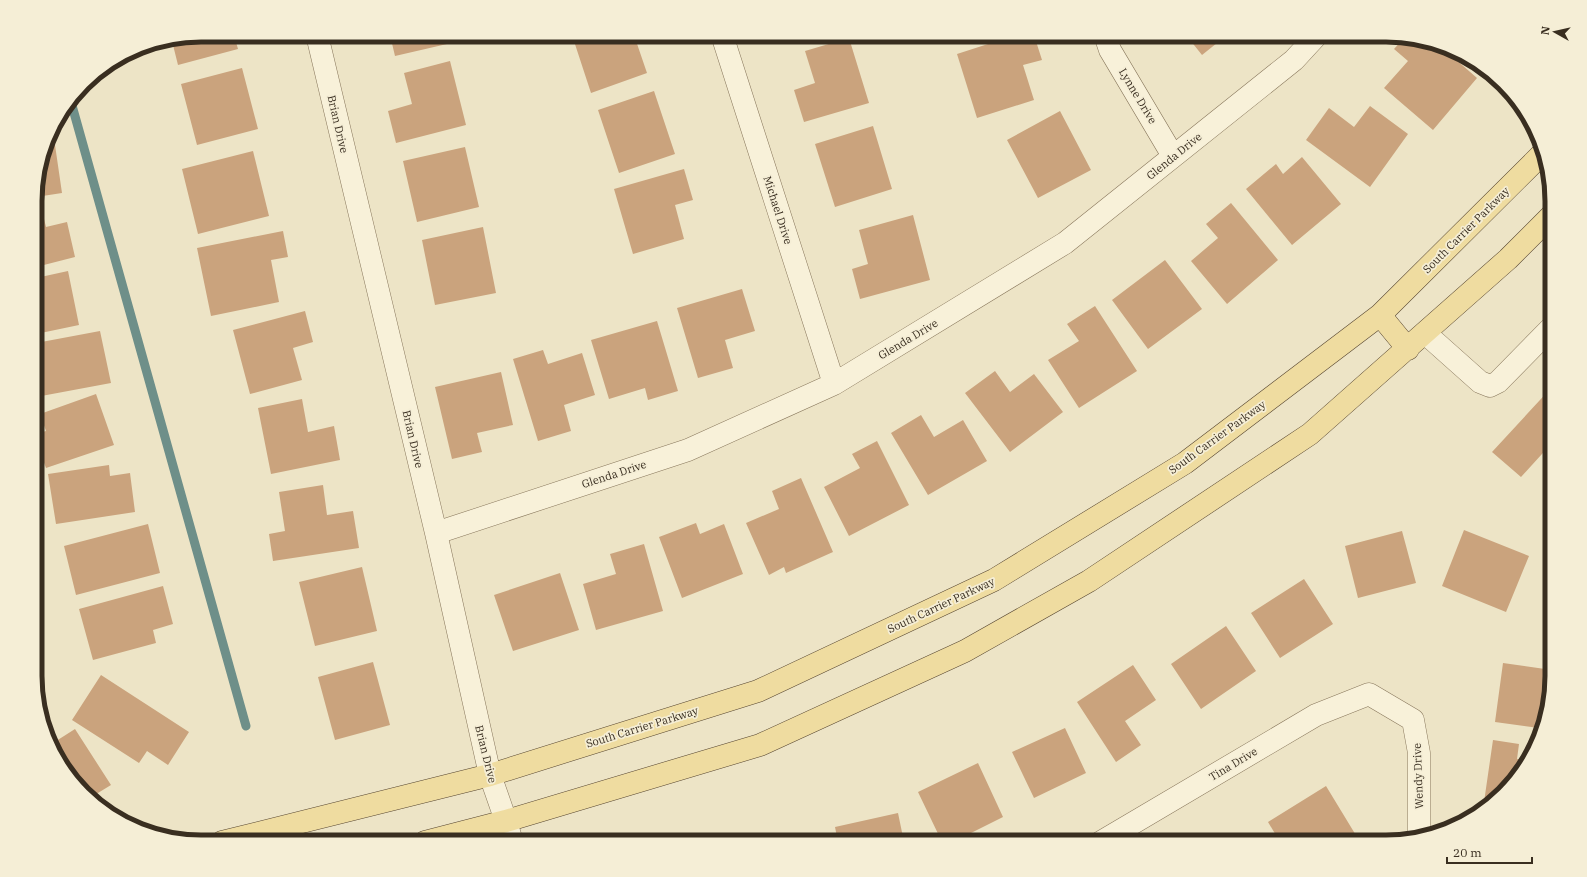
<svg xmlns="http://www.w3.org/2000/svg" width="1587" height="877" viewBox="0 0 1587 877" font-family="'IBM Plex Serif',serif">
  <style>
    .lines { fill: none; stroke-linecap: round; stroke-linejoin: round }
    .stream { stroke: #6e8f89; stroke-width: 9 }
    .building { fill: #caa37d }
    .minor-casing { stroke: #88775c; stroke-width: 23 }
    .major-casing { stroke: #564530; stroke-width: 23 }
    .minor { stroke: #f8f1d9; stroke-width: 22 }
    .major { stroke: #efdca0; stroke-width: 22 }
    .labels { text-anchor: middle; stroke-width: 3.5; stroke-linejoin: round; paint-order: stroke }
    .street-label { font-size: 11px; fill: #392e20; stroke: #f5eed6 }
    .rim { fill: none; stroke: #392e20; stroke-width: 5 }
  </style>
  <rect width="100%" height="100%" fill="#ede4c6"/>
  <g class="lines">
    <path class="stream" d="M71 102 246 726"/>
  </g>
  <path class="building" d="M201 35H234L238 49 178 65 172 41Z
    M390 35H444L447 44 395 56Z
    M572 35H634L647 73 591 93Z
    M1016 35H1034L1042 60 1023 65 1034 100 977 118 957 54Z
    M1186 35H1227L1202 55Z
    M1405 37 1429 41 1438 44 1477 78 1433 130 1384 88 1408 61 1394 49Z
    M849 38 869 103 804 122 794 90 815 83 805 51Z
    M450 61 466 125 396 143 388 111 412 104 404 73Z
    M242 68 258 129 197 145 181 84Z
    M654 91 675 154 619 173 598 110Z
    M1370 106 1408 134 1370 187 1306 140 1329 108 1354 127Z
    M1060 111 1091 170 1038 198 1007 140Z
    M873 126 892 189 835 207 815 144Z
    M55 145 62 193 36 197V179L47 146Z
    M465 147 479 207 417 222 403 161Z
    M253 151 269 216 198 234 182 169Z
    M1302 157 1341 204 1292 245 1246 189 1276 164 1283 174Z
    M684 169 693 200 675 205 684 239 633 254 614 189Z
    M1231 203 1278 260 1227 304 1191 261 1218 238 1206 224Z
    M42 211 46 227 67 222 75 257 36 267V212Z
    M913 215 930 280 860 299 852 269 868 264 859 230Z
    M483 227 496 293 435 305 422 240Z
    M283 231 288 257 271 260 279 302 211 316 197 248Z
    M1165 260 1202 309 1148 349 1112 300Z
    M68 271 79 325 36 334V278Z
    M742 289 755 331 725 340 733 368 698 378 677 308Z
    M1095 306 1137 371 1079 408 1048 360 1079 341 1067 324Z
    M305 311 313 342 293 348 302 380 250 394 233 330Z
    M657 321 678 391 648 400 645 388 609 399 591 340Z
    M100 331 111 383 36 397V343Z
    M543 350 548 364 582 353 595 395 564 405 571 431 538 441 513 359Z
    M995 371 1010 392 1034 374 1063 412 1010 452 965 393Z
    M501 372 513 425 477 433 482 452 452 459 435 387Z
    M1552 387V443L1521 477 1492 452Z
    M96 394 114 445 46 468 36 441V434L46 431 40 414Z
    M302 399 308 432 334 426 340 460 271 474 258 408Z
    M921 415 934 437 963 420 987 461 928 495 891 433Z
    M877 441 909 505 849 536 824 487 860 468 852 454Z
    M109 465 110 476 130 473 135 512 56 524 48 474Z
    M801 478 833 552 786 573 784 567 769 575 746 523 779 509 772 491Z
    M323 485 327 515 353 511 359 548 273 561 269 534 285 531 279 492Z
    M696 523 700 534 724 524 743 574 682 598 659 537Z
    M148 524 160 573 76 595 64 546Z
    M1464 530 1529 556 1506 612 1442 586Z
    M1402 531 1416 583 1358 598 1345 546Z
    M644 544 663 611 596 630 583 584 616 574 610 554Z
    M362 567 377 631 315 646 299 582Z
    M560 573 579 630 513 651 494 595Z
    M1304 579 1333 624 1280 658 1251 613Z
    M163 586 173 624 153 630 156 643 93 660 79 609Z
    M1226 626 1256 671 1201 709 1171 664Z
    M373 662 390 725 335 740 318 677Z
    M1503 663 1552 670V687L1539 728 1495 722Z
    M1133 665 1156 700 1125 721 1141 745 1116 762 1077 702Z
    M101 675 189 732 168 765 147 751 139 763 72 720Z
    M1065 728 1086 773 1034 798 1012 752Z
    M75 729 111 785 93 796 63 769 53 743Z
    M1493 740 1519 744 1517 759 1529 761 1504 793 1483 809Z
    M978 763 1003 817 953 842H942L918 792Z
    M1326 786 1357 837 1349 842H1280L1268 822Z
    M898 813 904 842H838L835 827Z"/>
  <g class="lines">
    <defs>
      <path id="minor" d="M317 35 436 533 490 775 506 821 512 842
        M722 35 834 384
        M1105 35 1110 50 1173 156
        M1425 333 1480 382 1490 386 1498 382 1552 327
        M436 533 688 450 834 384 1065 243 1294 60 1317 35
        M1101 842 1316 715 1369 694 1413 720 1419 753V835"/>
      <path id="major" d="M1380 315 1408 349
        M222 842 490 775 758 691 994 580 1185 463 1380 315 1544 152
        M425 842 506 821 760 745 965 651 1089 581 1310 434 1508 259 1552 215"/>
    </defs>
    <use href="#minor" class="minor-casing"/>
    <use href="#major" class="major-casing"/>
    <use href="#minor" class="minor"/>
    <use href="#major" class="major"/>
  </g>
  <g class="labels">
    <g class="street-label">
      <text transform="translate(1138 96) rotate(59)" y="4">Lynne Drive</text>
      <text transform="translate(338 124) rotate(77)" y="4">Brian Drive</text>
      <text transform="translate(1174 156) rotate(-39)" y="4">Glenda Drive</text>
      <text transform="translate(778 210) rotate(72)" y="4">Michael Drive</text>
      <text transform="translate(1466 230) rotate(-45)" y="4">South Carrier Parkway</text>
      <text transform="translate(908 339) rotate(-31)" y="4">Glenda Drive</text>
      <text transform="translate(1217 437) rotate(-36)" y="4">South Carrier Parkway</text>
      <text transform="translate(413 439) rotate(77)" y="4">Brian Drive</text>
      <text transform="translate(614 474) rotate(-18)" y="4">Glenda Drive</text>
      <text transform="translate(941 605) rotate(-25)" y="4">South Carrier Parkway</text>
      <text transform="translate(642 727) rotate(-17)" y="4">South Carrier Parkway</text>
      <text transform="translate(486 754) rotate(76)" y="4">Brian Drive</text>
      <text transform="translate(1233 764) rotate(-31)" y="4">Tina Drive</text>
      <text transform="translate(1418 776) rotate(-92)" y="4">Wendy Drive</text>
    </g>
  </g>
  <path d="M0 0H1587V877H0ZM201 42H1386A159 159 0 0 1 1545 201V676A159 159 0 0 1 1386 835H201A159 159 0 0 1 42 676V201A159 159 0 0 1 201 42Z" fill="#f5eed6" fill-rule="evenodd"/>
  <path class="rim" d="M201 42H1386A159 159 0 0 1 1545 201V676A159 159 0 0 1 1386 835H201A159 159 0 0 1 42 676V201A159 159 0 0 1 201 42Z"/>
  <g transform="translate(1555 32) rotate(278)" stroke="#f5eed6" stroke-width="3" paint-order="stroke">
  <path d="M0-3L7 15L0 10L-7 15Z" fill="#392e20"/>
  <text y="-6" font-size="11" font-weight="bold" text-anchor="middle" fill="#392e20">N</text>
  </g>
  <path d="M1447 857v6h85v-6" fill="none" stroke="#392e20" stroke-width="2"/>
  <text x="1453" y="857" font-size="12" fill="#392e20" stroke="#f5eed6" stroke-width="3" paint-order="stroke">20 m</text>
</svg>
